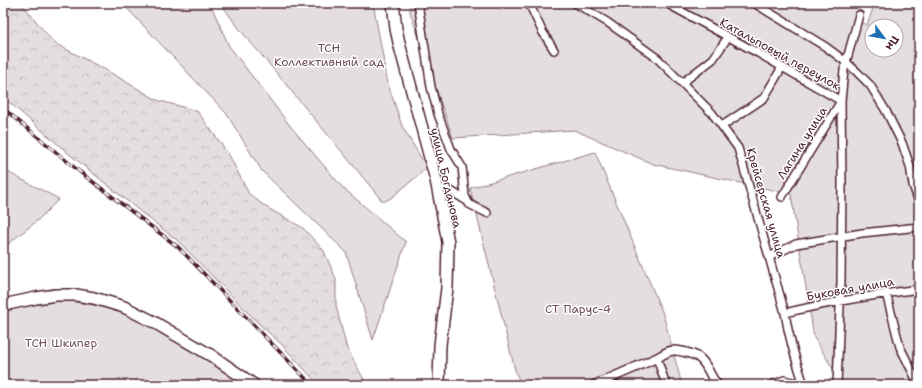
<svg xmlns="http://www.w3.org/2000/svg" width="922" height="388" viewBox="0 0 922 388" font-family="'Shantell Sans',sans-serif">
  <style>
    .green { fill: #e5dee0; stroke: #987e86; fill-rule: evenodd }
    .forest { fill: url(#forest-crowns); stroke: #987e86 }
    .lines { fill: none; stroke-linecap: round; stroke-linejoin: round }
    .minor-casing { stroke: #4a1f2b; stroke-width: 10 }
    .tertiary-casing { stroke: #4a1f2b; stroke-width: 11 }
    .primary-casing { stroke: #4a1f2b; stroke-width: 14 }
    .minor { stroke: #fff; stroke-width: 7 }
    .tertiary { stroke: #fff; stroke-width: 8 }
    .primary { stroke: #fff; stroke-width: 11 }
    .rail-casing { stroke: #4a1f2b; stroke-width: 3.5 }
    .rail { stroke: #fff; stroke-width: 2; stroke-dasharray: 6; stroke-linecap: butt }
    .labels { text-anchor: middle; stroke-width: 3; stroke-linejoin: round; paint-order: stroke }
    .park-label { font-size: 12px; fill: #714f58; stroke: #fff }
    .street-label { font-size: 12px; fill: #4a1f2b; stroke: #fff }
  </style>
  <defs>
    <pattern id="forest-crowns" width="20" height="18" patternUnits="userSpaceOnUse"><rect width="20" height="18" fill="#e5dee0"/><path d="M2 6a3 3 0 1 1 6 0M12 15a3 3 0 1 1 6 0" fill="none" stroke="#c6bec0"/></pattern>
  </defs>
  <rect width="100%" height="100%" fill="#fff"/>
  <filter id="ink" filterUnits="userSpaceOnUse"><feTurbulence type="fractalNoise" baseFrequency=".025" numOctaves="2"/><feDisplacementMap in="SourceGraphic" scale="8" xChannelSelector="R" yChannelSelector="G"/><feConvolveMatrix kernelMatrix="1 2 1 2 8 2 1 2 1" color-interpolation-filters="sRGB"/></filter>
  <g filter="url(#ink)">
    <path class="green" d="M122 3H210L229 46 291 127 342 187 406 242 373 340 346 252 262 171 226 113Z
      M221 3H373L388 84 402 126 427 168 391 198 383 202C347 157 310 114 274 70 256 48 236 27 221 3Z
      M410 3H811L816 5 814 3H861L855 18 853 19 867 25 875 3H919V385H843L814 338 791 194 653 164 574 130 453 138 410 12ZM872 26H896V50H872Z
      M595 152 663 314 682 385H521L515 370 470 188Z
      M3 168 13 175 59 199 38 220 3 248Z
      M64 300 123 310 212 360 246 385H3V311L10 309Z"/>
    <path class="forest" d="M3 3H21L54 43 106 70 157 100 197 111 228 153 249 194 266 207 303 228 324 251 336 279V306L347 349 367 385H319L280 343 258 323 178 241 142 213 68 153 3 97Z"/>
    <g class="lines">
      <defs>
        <path id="minor" d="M418 3 431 87 438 114 451 149 462 167 465 196 469 204 487 213
          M529 3 542 31 554 50
          M575 3 607 22 657 58 712 113 738 148 785 313C789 339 796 360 804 385
          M666 3 758 53 841 101 782 197
          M754 3 826 47 846 62 857 72 870 85 886 111 902 143 910 166 913 185 919 203
          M682 83 713 59 728 37
          M722 126 764 98 782 67
          M446 188 467 201
          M769 257 796 244 862 233 919 227
          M886 293 900 347 919 385
          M785 313C829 302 874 295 919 289
          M657 358 666 385
          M772 385 784 380 805 385
          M837 385 841 281 842 182 841 101 844 70 859 15"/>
        <path id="tertiary" d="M594 385C614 377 634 368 654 359 660 357 665 352 671 351 677 349 693 354 698 357 709 365 709 377 718 385"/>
        <path id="primary" d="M393 3 396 29 400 47 436 180 448 242 447 288 440 345 439 385
          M3 305 36 298 56 295H76L94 298 124 307 152 321 212 356 254 385"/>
      </defs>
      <use href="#minor" class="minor-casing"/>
      <use href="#tertiary" class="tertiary-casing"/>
      <use href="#primary" class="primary-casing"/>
      <use href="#minor" class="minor"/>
      <use href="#tertiary" class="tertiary"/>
      <use href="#primary" class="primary"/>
      <defs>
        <path id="rail" d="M3 108 80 172 178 247 312 385"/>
      </defs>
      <use href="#rail" class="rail-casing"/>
      <use href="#rail" class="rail"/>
    </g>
  </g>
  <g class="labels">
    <g class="park-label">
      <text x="329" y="52">ТСН<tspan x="329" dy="14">Коллективный сад</tspan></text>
      <text x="578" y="313">СТ Парус-4</text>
      <text x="61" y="347">ТСН Шкипер</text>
    </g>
    <g class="street-label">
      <text transform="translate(780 54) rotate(29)" y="4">Катальповый переулок</text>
      <text transform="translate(802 143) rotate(-58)" y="4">Лагина улица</text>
      <text transform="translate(446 178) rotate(77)" y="4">улица Богданова</text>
      <text transform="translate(766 203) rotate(74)" y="4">Крейсерская улица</text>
      <text transform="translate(850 289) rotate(-10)" y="4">Буковая улица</text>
    </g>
  </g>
  <rect width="922" height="388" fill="none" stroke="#fff" stroke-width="16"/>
  <rect x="8" y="8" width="906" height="372" fill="none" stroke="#4a1f2b" stroke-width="1.5" filter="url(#ink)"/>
  <g transform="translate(884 38) rotate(122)"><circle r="19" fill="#ffffff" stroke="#b7a5aa"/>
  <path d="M0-3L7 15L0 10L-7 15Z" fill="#1f6fb2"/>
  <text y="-6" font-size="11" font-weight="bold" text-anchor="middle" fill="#4a1f2b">Пн</text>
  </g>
</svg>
